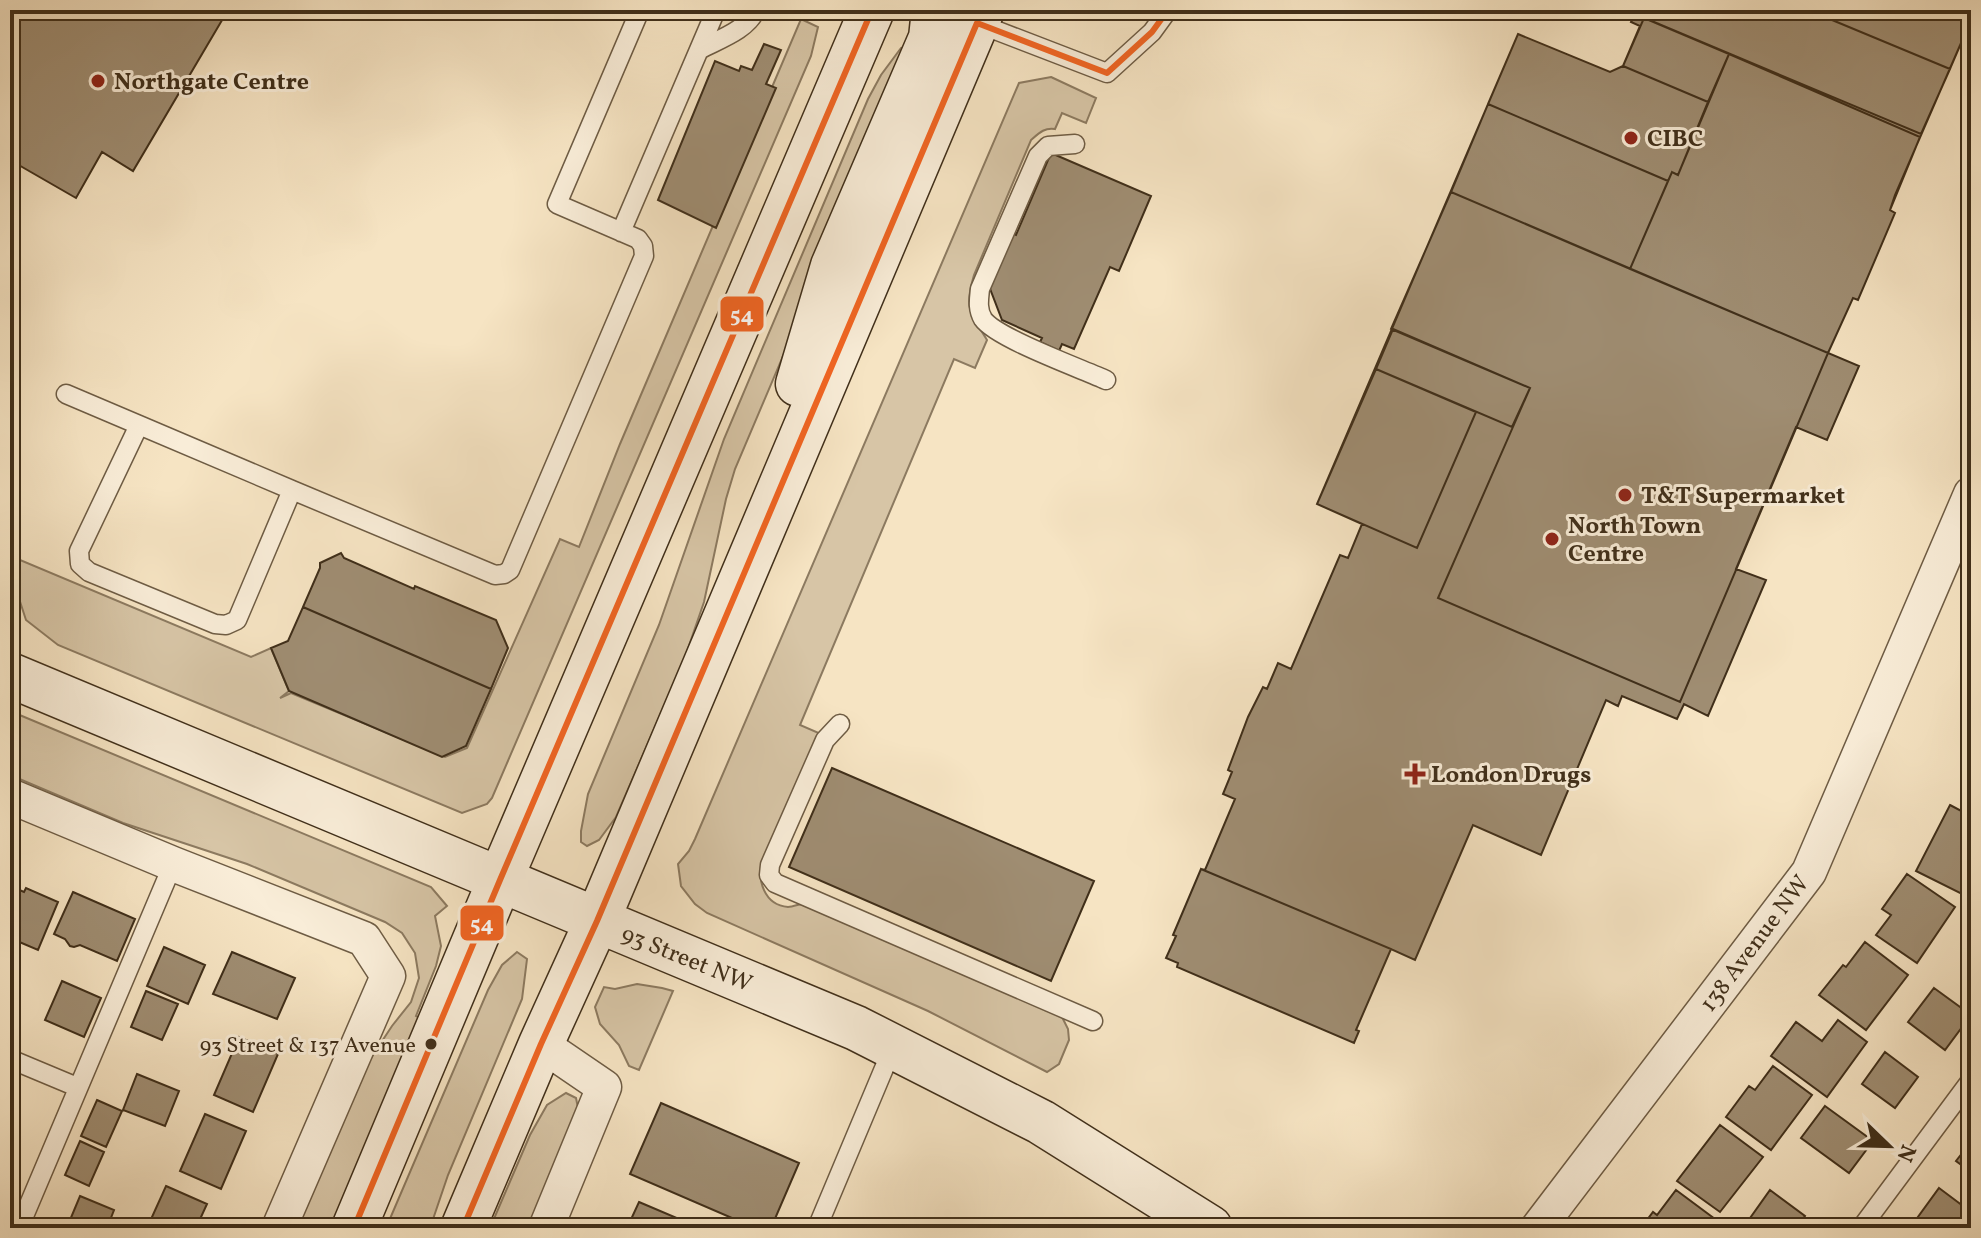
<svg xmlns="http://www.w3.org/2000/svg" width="1981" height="1238" viewBox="0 0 1981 1238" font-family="Vollkorn,serif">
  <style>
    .green { fill: #d7c5a6; stroke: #8c7a60; stroke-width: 2 }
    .building { fill: #9f8d72; stroke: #402f1a; stroke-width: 2 }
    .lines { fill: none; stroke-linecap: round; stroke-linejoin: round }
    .lane-casing { stroke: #6e5c44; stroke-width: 21 }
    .street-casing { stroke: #6e5c44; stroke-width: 37 }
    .secondary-casing { stroke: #402f1a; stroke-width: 47 }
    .lane { stroke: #f9edd8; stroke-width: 18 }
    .street { stroke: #f9edd8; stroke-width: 34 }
    .secondary { stroke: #f9edd8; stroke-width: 44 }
    .bus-1-casing { stroke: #f9edd8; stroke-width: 12 }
    .bus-1 { stroke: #f26522; stroke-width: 6 }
    .poi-dot { fill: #8f2418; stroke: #f9edd8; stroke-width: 3 }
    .bus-dot { fill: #402f1a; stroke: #f9edd8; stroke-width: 3 }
    .labels { text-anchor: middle; stroke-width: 6; stroke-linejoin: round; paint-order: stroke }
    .bus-label { font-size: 22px; fill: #402f1a; stroke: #f9edd8; text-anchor: end }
    .poi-label { font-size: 24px; font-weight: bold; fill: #402f1a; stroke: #f9edd8; text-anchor: start }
    .street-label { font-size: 24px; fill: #402f1a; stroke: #f9edd8 }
    .line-badge { stroke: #f9edd8; stroke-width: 3 }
    .badge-label { font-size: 22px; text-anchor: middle; font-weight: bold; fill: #fff }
  </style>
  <rect width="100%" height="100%" fill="#f6e4c3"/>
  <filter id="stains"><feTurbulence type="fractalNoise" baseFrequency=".0025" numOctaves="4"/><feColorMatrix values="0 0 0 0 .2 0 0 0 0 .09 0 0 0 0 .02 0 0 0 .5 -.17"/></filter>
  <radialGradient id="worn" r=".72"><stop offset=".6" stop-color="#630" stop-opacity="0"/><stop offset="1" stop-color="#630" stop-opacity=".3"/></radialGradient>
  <path class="green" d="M801 19 818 27 811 56 492 798 487 804 462 813 58 645 26 620 13 580V557L251 657 271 648 289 691 280 698 291 693 445 757 467 748 560 539 579 547 620 444Z
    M907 46 911 55 735 469 726 499 704 602 684 660 616 817 599 840 587 846 581 842V831L588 794 659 625 724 439 868 99 881 75 901 48Z
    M1051 77 1096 98 1086 123 1062 113 1055 129C1045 127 1039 133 1031 140L974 275C964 309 969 310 987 340L975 368 954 359 800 725 821 734 762 861C757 880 764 905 788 907 792 907 797 905 801 904L1053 1011 1062 1017 1068 1029 1069 1040 1059 1064 1047 1072 928 1011 707 913 695 904 681 886 678 864 689 851 695 839 1019 83Z
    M10 711 431 887 447 906 435 916 441 946 436 966 416 1016 426 1021 338 1228H296L365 1067 392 1026 411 1002 419 978 415 953 402 933 385 922 247 864 123 823 10 775Z
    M517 952 527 959 522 999 448 1175 430 1228H386L488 990 502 965Z
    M637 984 662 988 673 991 639 1070 629 1066 619 1045 600 1024 595 1007 604 987 615 989Z
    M566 1093 576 1098 579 1113 537 1228H490L530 1135 547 1105Z"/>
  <path class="building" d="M10 10H228L133 171 102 152 76 198 10 160Z
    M1637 10H1971V20L1895 195 1890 210 1895 213 1858 300 1853 298 1828 353 1859 366 1827 440 1796 427 1736 569 1766 580 1708 716 1684 704 1677 719 1622 696 1618 706 1606 700 1541 855 1473 825 1415 960 1391 949 1356 1030 1359 1031 1354 1043 1177 967 1178 963 1166 958 1176 936 1173 935 1201 869 1205 870 1235 799 1223 794 1232 772 1228 770 1248 717 1263 687 1267 689 1278 663 1291 669 1340 555 1348 558 1362 524 1317 504 1518 34 1610 72 1623 66 1640 26 1631 22Z
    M1637 10H1808L1950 69 1921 134 1635 14Z
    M1808 10H1971V20L1950 69Z
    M1644 18 1729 54 1708 102 1623 66Z
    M1518 34 1610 72 1623 66 1708 102 1678 175 1672 172 1668 181 1488 104Z
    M764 44 781 50 766 84 776 88 716 228 658 200 715 61 739 71 741 66 752 70Z
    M1729 54 1920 137 1890 210 1895 213 1858 300 1853 298 1828 353 1630 269 1672 172 1678 175Z
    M1488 104 1668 181 1630 269 1451 192Z
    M1051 153 1151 196 1119 271 1110 267 1074 349 1062 344 1059 351 1040 342 1042 338 1002 320 989 286 1012 233 1016 235Z
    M1451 192 1828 353 1680 702 1438 598 1530 388 1391 329Z
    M1393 329 1530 388 1512 427 1376 369Z
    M1376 369 1476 412 1417 548 1317 504Z
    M341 553 344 558 414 589 415 586 496 620 508 648 491 689 303 607 320 568V563Z
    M303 607 491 689 466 746 442 757 289 691 271 648 288 641Z
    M1971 751V772L1963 769Z
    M832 768 1094 881 1051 981 789 867Z
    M1950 805 1971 816V881L1964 895 1916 871Z
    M1201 869 1391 949 1356 1030 1359 1031 1354 1043 1177 967 1178 963 1166 958 1176 936 1173 935Z
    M1907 874 1955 907 1917 963 1876 935 1891 915 1882 909Z
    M10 886 24 892 26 888 58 902 38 950 10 938Z
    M73 892 135 919 117 961 80 945 74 947 70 946 65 939 54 934Z
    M1865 942 1908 975 1866 1030 1819 995 1843 965 1846 967Z
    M164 947 205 965 188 1004 147 986Z
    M232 952 295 978 277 1019 213 994Z
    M62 981 101 998 84 1037 45 1020Z
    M1934 988 1971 1015 1945 1050 1908 1022Z
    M146 991 178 1004 162 1040 131 1027Z
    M1838 1020 1867 1042 1827 1097 1771 1056 1796 1022 1822 1041Z
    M239 1037 278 1054 253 1112 214 1095Z
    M1885 1052 1918 1077 1895 1108 1862 1084Z
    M1773 1066 1812 1095 1771 1150 1726 1117 1749 1086 1755 1090Z
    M137 1074 179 1091 165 1126 123 1110Z
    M97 1100 122 1111 106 1147 81 1136Z
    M661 1103 799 1163 771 1228H755L630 1174Z
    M1825 1106 1873 1141 1849 1173 1801 1138Z
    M205 1114 246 1131 221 1189 180 1171Z
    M1720 1125 1763 1157 1720 1212 1677 1181Z
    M80 1141 104 1152 89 1186 65 1175Z
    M1971 1142V1172L1956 1161Z
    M166 1186 207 1204 196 1228H147Z
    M1939 1188 1971 1212V1215L1961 1228H1925L1915 1221Z
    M1676 1190 1719 1222 1715 1228H1641L1653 1212 1657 1215Z
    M1770 1190 1805 1216 1796 1228H1743Z
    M80 1196 114 1210 107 1228H89L70 1220Z
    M639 1202 691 1224 690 1228H627Z
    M882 1220 896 1228H877Z"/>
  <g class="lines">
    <defs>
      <path id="lane" d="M977 23 1107 73 1152 32 1168 10
        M699 50C719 39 746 31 756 10
        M1075 144 1048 146 1038 156 980 289C979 299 977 309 983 319 996 338 1082 369 1106 380
        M621 232 716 10
        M66 394 139 425 79 551 80 564 89 572 215 624 226 625 237 620 292 490 139 425
        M292 490 495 575 504 574 510 570 644 256 643 246 638 239 557 204 640 10
        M840 724 825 740 770 865 769 875 775 883 1093 1021
        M10 1059 77 1087
        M19 1228 173 864
        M817 1228 893 1047
        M1861 1228 1971 1080"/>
      <path id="street" d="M10 796 173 864 364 939 388 976 279 1228
        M541 1044 604 1087 546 1228
        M1538 1228 1809 872 1971 494"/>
      <path id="secondary" d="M798 384 833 266 931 38 934 10
        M10 675 856 1028 1041 1122 1210 1228
        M354 1228 500 880 872 10
        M463 1228 541 1044 597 921 982 10"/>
    </defs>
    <use href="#lane" class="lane-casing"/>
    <use href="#street" class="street-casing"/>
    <use href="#secondary" class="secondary-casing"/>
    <use href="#lane" class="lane"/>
    <use href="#street" class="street"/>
    <use href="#secondary" class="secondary"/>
    <defs>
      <path id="bus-1" d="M354 1228 500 880 872 10
        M463 1228 541 1044 597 921 977 23 1107 73 1152 32 1168 10"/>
    </defs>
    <use href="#bus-1" class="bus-1-casing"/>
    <use href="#bus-1" class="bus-1"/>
  </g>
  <g class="poi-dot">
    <circle cx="98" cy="81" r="8"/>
    <circle cx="1631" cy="138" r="8"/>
    <circle cx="1625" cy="495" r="8"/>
    <circle cx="1552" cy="539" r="8"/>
    <path d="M1411 762h8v8h8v8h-8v8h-8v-8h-8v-8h8z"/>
  </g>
  <circle class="bus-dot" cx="431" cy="1044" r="7"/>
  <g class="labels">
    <g class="bus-label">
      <text x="416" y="1052">93 Street &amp; 137 Avenue</text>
    </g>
    <g class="poi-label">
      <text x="114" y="89">Northgate Centre</text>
      <text x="1647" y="146">CIBC</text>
      <text x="1641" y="503">T&amp;T Supermarket</text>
      <text x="1568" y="533">North Town<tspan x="1568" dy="28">Centre</tspan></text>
      <text x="1431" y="782">London Drugs</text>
    </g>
    <g class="street-label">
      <text transform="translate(1754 943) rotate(-53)" y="8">138 Avenue NW</text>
      <text transform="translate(687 958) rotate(22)" y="8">93 Street NW</text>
    </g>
  </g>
  <g class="line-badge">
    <rect x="719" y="295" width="46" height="38" rx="8" fill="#f26522"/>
    <rect x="459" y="904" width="46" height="38" rx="8" fill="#f26522"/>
  </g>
  <g class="badge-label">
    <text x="742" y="322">54</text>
    <text x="482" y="931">54</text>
  </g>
  <rect width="1981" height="1238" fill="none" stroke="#f6e4c3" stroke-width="40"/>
  <rect x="12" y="12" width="1957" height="1214" fill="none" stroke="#402f1a" stroke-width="4"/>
  <rect x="20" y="20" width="1941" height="1198" fill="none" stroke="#402f1a" stroke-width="2"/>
  <g transform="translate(1889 1146) rotate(113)" stroke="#f9edd8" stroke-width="6" paint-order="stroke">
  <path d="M0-6L14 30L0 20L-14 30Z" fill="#402f1a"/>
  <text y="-12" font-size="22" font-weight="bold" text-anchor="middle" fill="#402f1a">N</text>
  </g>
  <rect width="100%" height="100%" filter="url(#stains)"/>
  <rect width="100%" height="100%" fill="url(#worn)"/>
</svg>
